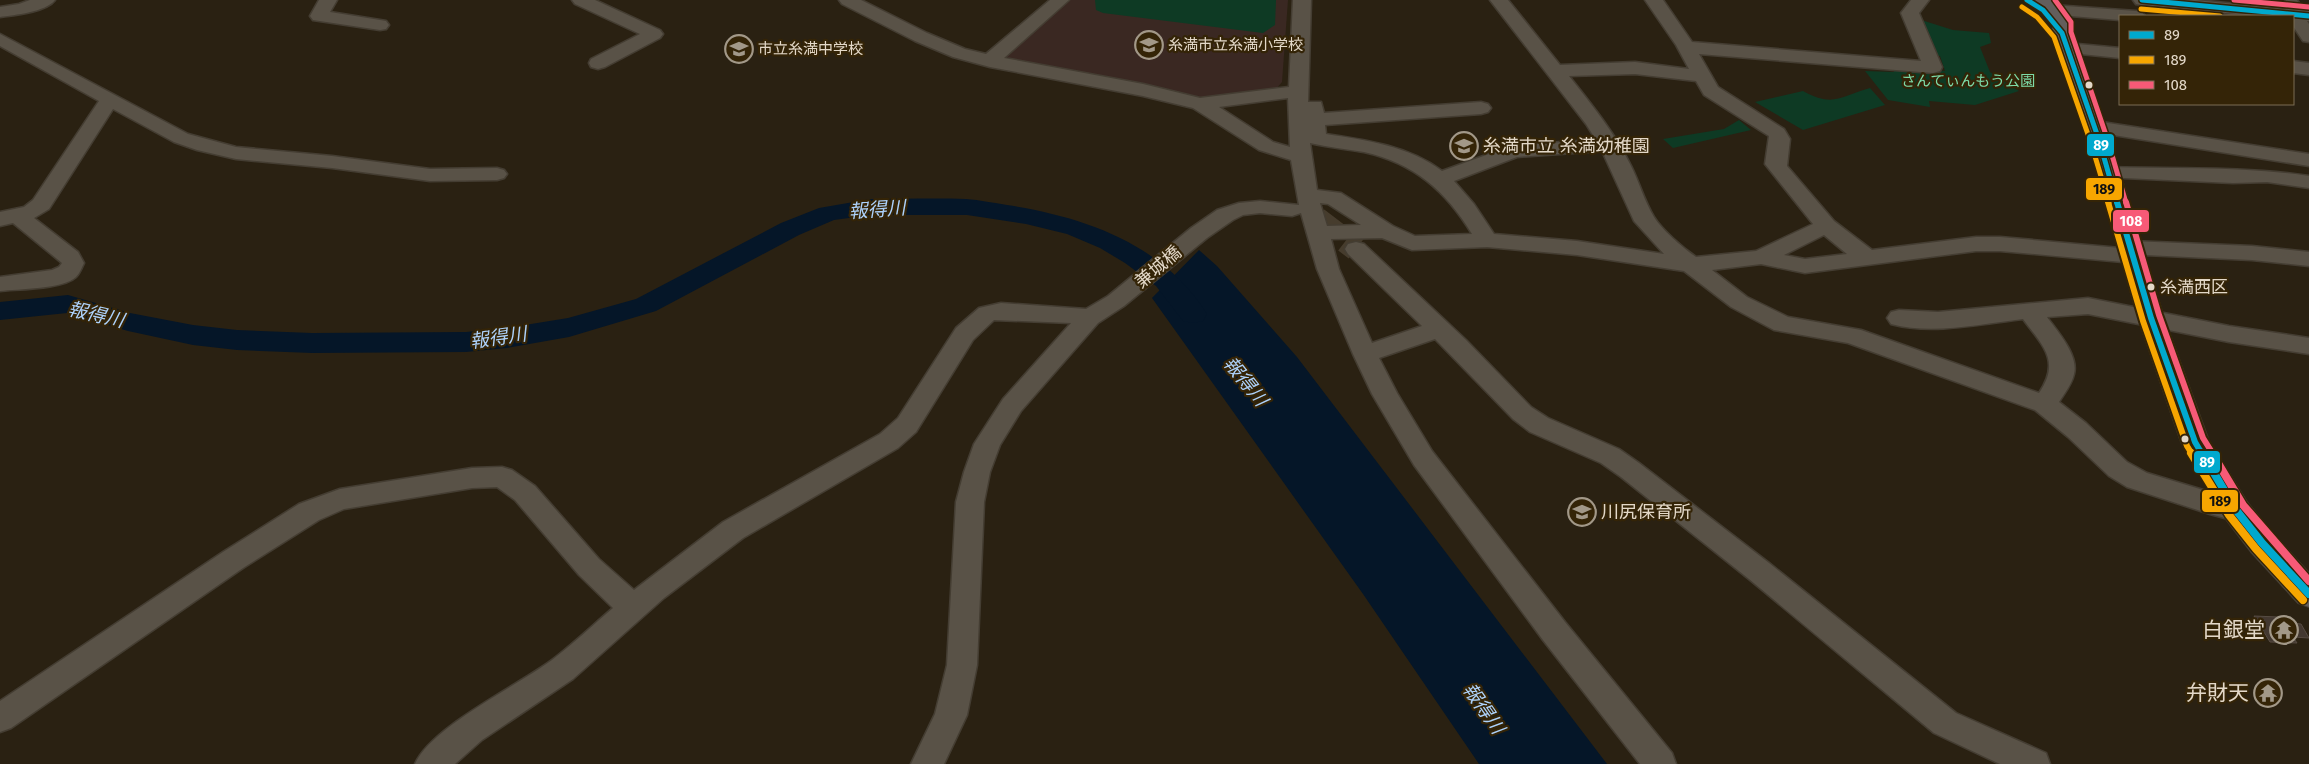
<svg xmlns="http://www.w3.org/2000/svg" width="2309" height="764" viewBox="0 0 2309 764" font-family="'Fira Sans','Noto Sans JP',sans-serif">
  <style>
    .education { fill: #3a2822 }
    .green { fill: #0e3a24 }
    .water { fill: #051628 }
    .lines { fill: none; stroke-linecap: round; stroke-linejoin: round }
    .river { fill: #051628; fill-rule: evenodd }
    .building { fill: #433830; stroke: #574c43 }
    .minor-tunnel { stroke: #463c2d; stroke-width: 24; stroke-dasharray: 24 12; stroke-linecap: butt }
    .minor-casing { stroke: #443d32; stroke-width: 3 }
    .major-casing { stroke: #443d32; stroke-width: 2 }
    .minor { fill: #595247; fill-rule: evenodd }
    .major { fill: #635e5c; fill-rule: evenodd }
    .bus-1-far2-casing { stroke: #342407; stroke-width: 8 }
    .bus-1-far1-casing { stroke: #342407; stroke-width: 10 }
    .bus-1-casing { stroke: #342407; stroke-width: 11 }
    .bus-2-far2-casing { stroke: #342407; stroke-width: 8 }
    .bus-2-far1-casing { stroke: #342407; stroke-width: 10 }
    .bus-2-casing { stroke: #342407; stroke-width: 11 }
    .bus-3-far2-casing { stroke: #342407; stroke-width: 8 }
    .bus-3-far1-casing { stroke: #342407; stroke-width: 10 }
    .bus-3-casing { stroke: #342407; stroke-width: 11 }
    .bus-1-far2 { stroke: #00a9ce; stroke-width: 5 }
    .bus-1-far1 { stroke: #00a9ce; stroke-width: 6 }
    .bus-1 { stroke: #00a9ce; stroke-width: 8 }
    .bus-2-far2 { stroke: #f7a600; stroke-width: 5 }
    .bus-2-far1 { stroke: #f7a600; stroke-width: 6 }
    .bus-2 { stroke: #f7a600; stroke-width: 8 }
    .bus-3-far2 { stroke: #f75a77; stroke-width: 5 }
    .bus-3-far1 { stroke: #f75a77; stroke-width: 6 }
    .bus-3 { stroke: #f75a77; stroke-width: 8 }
    .bus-dot { fill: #e3d8c8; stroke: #342407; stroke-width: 2 }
    .labels { text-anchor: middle; stroke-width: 4.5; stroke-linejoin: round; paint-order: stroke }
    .far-poi-label { font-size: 15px; fill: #e3d8c8; stroke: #342407; text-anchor: start }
    .far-park-label { font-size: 15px; fill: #7ddba8; stroke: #342407 }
    .bus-label { font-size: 17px; fill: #e3d8c8; stroke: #342407; text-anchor: start }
    .poi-label { font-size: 18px; fill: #e3d8c8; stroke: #342407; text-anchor: start }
    .street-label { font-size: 18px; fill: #e3d8c8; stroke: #342407 }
    .water-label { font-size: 19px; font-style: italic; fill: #add2fb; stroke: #342407 }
    .near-poi-label { font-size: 21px; fill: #e3d8c8; stroke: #342407; text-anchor: end }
    .line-badge { stroke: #342407; stroke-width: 2 }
    .badge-label { font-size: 14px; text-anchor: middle; font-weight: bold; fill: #fff }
    .pale-badge-label { font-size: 14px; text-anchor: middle; font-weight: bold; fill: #111 }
  </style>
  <rect width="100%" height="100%" fill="#2a2112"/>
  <path class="education" d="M1065 0H1288L1282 82 1276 89 1269 91 1205 98 1002 59Z"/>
  <path class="green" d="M1095 0H1276L1275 25 1263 33 1103 13 1096 10Z
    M1918 19 1953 30 1989 33 1991 43 1980 47 1990 72 2019 91 1975 105 1929 101 1930 107 1888 100 1865 71 1894 72 1893 66 1945 71 1940 56 1932 55Z
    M1870 88 1885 105 1803 130 1755 102 1803 91C1834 108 1840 96 1870 88Z
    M1739 120 1751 130 1673 148 1663 139 1724 129Z"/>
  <path class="water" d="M1199 250 1217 266 1297 357 1607 764H1479L1363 594 1152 298Z"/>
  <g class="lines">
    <path class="river" d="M871 199C902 199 935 198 966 199 980 200 994 203 1007 205 1085 217 1163 244 1207 314L1203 321 1193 323 1183 321 1156 286 1125 263 1100 248 1067 234 1026 224 967 215H871L834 220 799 235 656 311 569 337 507 348 466 352 312 353 237 350 193 345 128 331 67 313 0 320V302L68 295 130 313 193 325 237 330 312 333 466 332 507 328 568 318 636 299 781 223 819 208Z"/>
  </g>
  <path class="building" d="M2254 616 2278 617 2281 622 2301 624 2309 638 2293 637 2297 643 2270 642Z"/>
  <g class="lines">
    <path class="minor-tunnel" d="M1317 219 1356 249"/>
    <defs>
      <path id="minor" d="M30 0H55C46 12 14 15 0 17V7L19 4Z
        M319 0H337L330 12 380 20 386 21 389 25 386 29 380 30 313 20 310 16Z
        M572 0H595L660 30 663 34 660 38 605 67 598 69 591 67 589 63 591 59 640 34 575 4Z
        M839 0H861L927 33 965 49 986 54 1050 0H1069L1004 58 1143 84 1200 98 1289 87 1293 0H1311L1308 102H1321L1324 113 1481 102 1488 104 1491 108 1488 112 1481 114 1325 125 1326 134C1366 140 1409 146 1442 171L1514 145 1596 140 1586 124 1490 0H1508L1560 65 1635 62 1689 69 1676 45 1645 0H1663L1692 42 1921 61 1901 13 1911 0H1929L1919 13 1942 67 1940 71 1933 73 1699 54 1718 87 1784 129 1790 139 1787 166 1834 221 1872 250 1976 237H2000L2120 248 2123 243 2131 241 2252 246 2309 252V266L2252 260 2145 255 2142 261 2134 263 2000 251H1976L1805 273 1761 264 1712 270 1747 297 1788 317 1861 330 2039 393C2061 361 2043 346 2023 319 1981 324 1932 335 1891 324L1887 318 1891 312 1899 310 1938 312 2088 298 2229 326 2309 338V354L2229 342 2088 314 2047 317C2057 331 2079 355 2074 374 2072 384 2064 394 2059 402L2086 423 2127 462 2147 473 2246 503 2250 510 2246 517 2236 521 2210 514 2127 487 2109 476 2068 437 2035 410 1848 343 1774 330 1731 307 1684 271 1577 255 1487 247 1412 250 1382 238 1331 239 1339 269 1372 343 1422 326 1348 254 1345 249 1348 244 1356 242 1364 244 1466 340 1531 407 1548 418 1619 449 1639 463 1769 563 1956 713 2046 753 2050 764H2000L1934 733 1749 579 1621 477 1601 463 1530 432 1513 419 1435 339 1379 358 1397 393 1432 451 1565 622 1672 753 1676 764H1640L1543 640 1414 465 1372 394 1353 354 1317 269 1301 213 1292 216 1260 213 1243 215 1233 220 1207 238 1124 306 1098 323 1021 411 1000 445 990 472 984 502 977 665 967 715 944 764H911L935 714 947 665 956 502 964 472 974 444 1003 399 1071 323 994 320 973 340 916 432 898 448 743 538 664 598 573 679 482 740 455 764H415C431 727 517 686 552 660 573 644 593 625 613 608L579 575 515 500 497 487 472 488 344 509 319 520 243 568 11 728 0 732V701L223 552 299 504 340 489 472 468 502 467 512 470 535 486 599 559 634 590 723 522 880 434 898 418 956 328 979 308 1001 303 1086 309 1108 296 1191 228 1217 210 1239 203 1260 201 1299 205 1291 160 1259 150 1193 108 1143 96 990 67 953 57 915 41 842 4ZM1635 74 1696 81 1704 95 1769 136 1765 164 1813 224 1756 251 1696 257C1683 248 1662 230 1654 217 1644 201 1639 181 1630 164 1614 132 1591 104 1569 76ZM1288 98 1290 147 1273 142 1219 107ZM1310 143C1328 147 1346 149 1364 152 1414 163 1446 191 1472 234L1415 236 1393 226 1341 193 1317 190ZM1602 151 1634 221 1664 254 1577 241 1494 234 1474 204 1454 181 1517 157ZM1320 203 1328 204 1361 225 1327 226ZM1824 235 1847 254 1805 259 1784 255Z
        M2133 0H2196L2286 9 2283 4 2286 0H2297L2304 10 2309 11V21H2307L2309 24V42L2303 41 2293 26V16H2257L2142 5 2136 4Z
        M2052 5 2136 11 2142 12 2145 16H2120V20L2046 14 2043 10 2046 6Z
        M0 34 188 134 236 147 332 156 430 169 497 168 504 170 507 174 504 178 497 180 430 181 332 168 236 159 197 150 174 142 113 109 49 209 34 218 78 252 84 263C82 267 80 273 76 277 64 289 18 289 0 291V277L52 270 59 267 62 263 13 223 0 226V212L24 207 33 200 99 101 0 46Z
        M2067 43 2120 48V58L2061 52 2058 48 2061 44Z
        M2293 61 2309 63V75L2293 73Z
        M2095 121 2309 154V166L2088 131 2085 127 2088 123Z
        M2109 167C2175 169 2243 166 2309 176V188L2267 182 2233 183 2102 177 2099 173 2102 169Z"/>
      <path id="major" d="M2035 0H2054L2073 26 2072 33 2110 140 2164 318 2209 441 2247 502 2273 534 2309 573V607L2298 603 2251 552 2225 518 2181 442 2138 318 2088 140 2052 33 2053 26Z"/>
    </defs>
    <use href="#minor" class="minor-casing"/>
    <use href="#major" class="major-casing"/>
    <use href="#minor" class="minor"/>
    <use href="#major" class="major"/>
    <defs>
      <path id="bus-1-far2" d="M2027 0 2043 10 2062 33 2099 140 2117 203
        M2142 0 2309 16"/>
      <path id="bus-1-far1" d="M2117 202 2151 318 2195 442 2202 454"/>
      <path id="bus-1" d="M2202 453 2236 510 2262 543 2309 594"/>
      <path id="bus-2-far2" d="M2022 7 2037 17 2054 37 2091 143 2109 203
        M2141 9 2220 16"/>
      <path id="bus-2-far1" d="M2108 202 2143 321 2187 446 2192 454"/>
      <path id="bus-2" d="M2191 453 2229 515 2256 549 2303 600"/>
      <path id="bus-3-far2" d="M2055 0 2071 22V32L2107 138 2126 203
        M2234 0 2309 7"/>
      <path id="bus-3-far1" d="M2126 202 2159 315 2203 438 2213 454"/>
      <path id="bus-3" d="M2212 453 2243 505 2309 581"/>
    </defs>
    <use href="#bus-1-far2" class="bus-1-far2-casing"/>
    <use href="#bus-1-far1" class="bus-1-far1-casing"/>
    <use href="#bus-1" class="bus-1-casing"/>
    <use href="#bus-2-far2" class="bus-2-far2-casing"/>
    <use href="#bus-2-far1" class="bus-2-far1-casing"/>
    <use href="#bus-2" class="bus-2-casing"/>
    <use href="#bus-3-far2" class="bus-3-far2-casing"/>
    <use href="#bus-3-far1" class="bus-3-far1-casing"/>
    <use href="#bus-3" class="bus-3-casing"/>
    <use href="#bus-1-far2" class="bus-1-far2"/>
    <use href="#bus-1-far1" class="bus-1-far1"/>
    <use href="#bus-1" class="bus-1"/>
    <use href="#bus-2-far2" class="bus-2-far2"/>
    <use href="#bus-2-far1" class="bus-2-far1"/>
    <use href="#bus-2" class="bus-2"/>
    <use href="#bus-3-far2" class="bus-3-far2"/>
    <use href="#bus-3-far1" class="bus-3-far1"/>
    <use href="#bus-3" class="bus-3"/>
  </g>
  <defs>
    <symbol id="school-ring" viewBox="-11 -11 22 22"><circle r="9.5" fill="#342407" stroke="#a29888" stroke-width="1.5"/><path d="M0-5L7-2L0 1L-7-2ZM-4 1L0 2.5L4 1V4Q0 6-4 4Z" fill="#a29888"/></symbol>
    <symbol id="temple-ring" viewBox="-11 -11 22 22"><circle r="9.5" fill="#342407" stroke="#a29888" stroke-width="1.5"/><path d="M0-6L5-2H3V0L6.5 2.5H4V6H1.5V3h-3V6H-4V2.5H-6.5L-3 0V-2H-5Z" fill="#a29888"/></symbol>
  </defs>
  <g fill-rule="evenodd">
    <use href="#school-ring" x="1133" y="29" width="32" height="32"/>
    <use href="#school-ring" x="723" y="33" width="32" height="32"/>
    <use href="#school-ring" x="1448" y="130" width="32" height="32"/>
    <use href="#school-ring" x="1566" y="496" width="32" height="32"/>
    <use href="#temple-ring" x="2268" y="614" width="32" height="32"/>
    <use href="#temple-ring" x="2252" y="677" width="32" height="32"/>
  </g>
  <g class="bus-dot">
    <circle cx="2089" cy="85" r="4.5"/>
    <circle cx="2151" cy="287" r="4.5"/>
    <circle cx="2185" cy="439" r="4.5"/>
  </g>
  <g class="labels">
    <g class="far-poi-label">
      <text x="1168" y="50">糸満市立糸満小学校</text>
      <text x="758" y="54">市立糸満中学校</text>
    </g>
    <g class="far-park-label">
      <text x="1968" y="86">さんてぃんもう公園</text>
    </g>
    <g class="bus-label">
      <text x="2160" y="293">糸満西区</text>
    </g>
    <g class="poi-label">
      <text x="1483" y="152">糸満市立 糸満幼稚園</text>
      <text x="1601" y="518">川尻保育所</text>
    </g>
    <g class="street-label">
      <text transform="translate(1158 267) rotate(-40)" y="6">兼城橋</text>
    </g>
    <g class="water-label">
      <text transform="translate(877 209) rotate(-4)" y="7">報得川</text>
      <text transform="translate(96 314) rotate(13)" y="7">報得川</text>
      <text transform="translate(498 337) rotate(-8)" y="7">報得川</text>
      <text transform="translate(1246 381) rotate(51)" y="7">報得川</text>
      <text transform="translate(1484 708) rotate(55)" y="7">報得川</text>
    </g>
    <g class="near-poi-label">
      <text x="2265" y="637">白銀堂</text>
      <text x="2249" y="700">弁財天</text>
    </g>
  </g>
  <g class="line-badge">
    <rect x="2086" y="133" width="29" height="24" rx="5" fill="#00a9ce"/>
    <rect x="2085" y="177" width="38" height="24" rx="5" fill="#f7a600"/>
    <rect x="2112" y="209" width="38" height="24" rx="5" fill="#f75a77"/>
    <rect x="2193" y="450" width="28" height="24" rx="5" fill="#00a9ce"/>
    <rect x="2201" y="489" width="38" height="24" rx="5" fill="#f7a600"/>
  </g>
  <g class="badge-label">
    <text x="2101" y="150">89</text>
    <text x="2131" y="226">108</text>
    <text x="2207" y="467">89</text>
  </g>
  <g class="pale-badge-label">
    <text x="2104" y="194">189</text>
    <text x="2220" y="506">189</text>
  </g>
  <rect x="2119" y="15" width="175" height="90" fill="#342407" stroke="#7a6c54"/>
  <rect x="2129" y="31" width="25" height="8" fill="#00a9ce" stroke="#7a6c54"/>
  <text x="2164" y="40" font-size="15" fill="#e3d8c8">89</text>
  <rect x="2129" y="56" width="25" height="8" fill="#f7a600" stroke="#7a6c54"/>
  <text x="2164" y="65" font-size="15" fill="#e3d8c8">189</text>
  <rect x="2129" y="81" width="25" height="8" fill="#f75a77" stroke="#7a6c54"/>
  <text x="2164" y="90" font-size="15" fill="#e3d8c8">108</text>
</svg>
